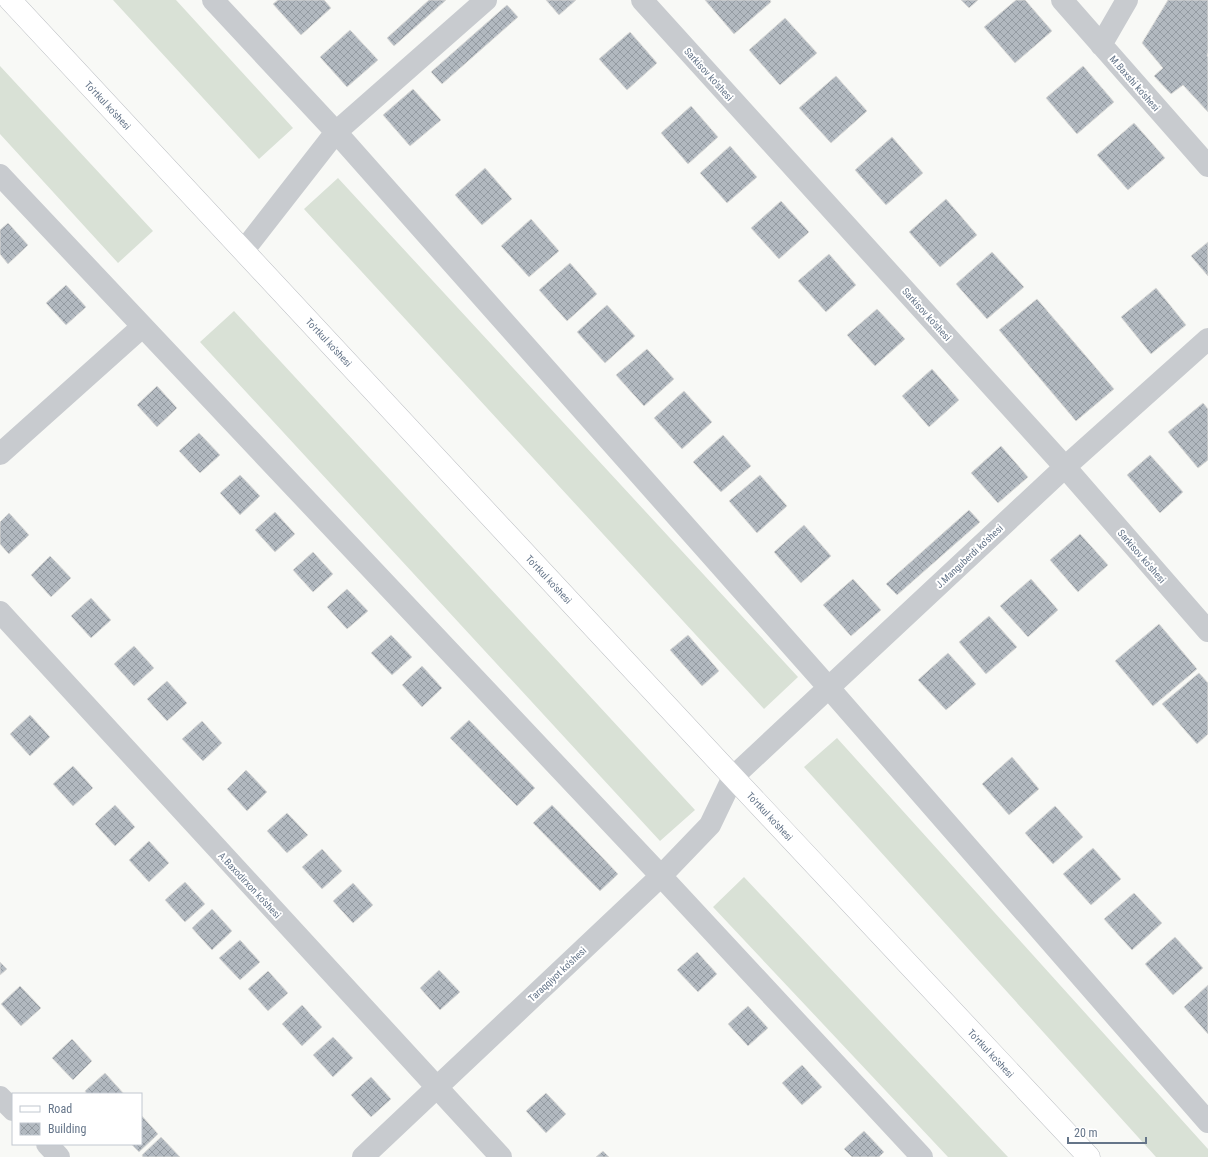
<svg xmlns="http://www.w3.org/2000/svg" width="1208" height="1157" viewBox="0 0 1208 1157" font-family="'Roboto Condensed',sans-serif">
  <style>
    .grass { fill: #d9e1d6 }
    .building { fill: url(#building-cross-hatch); stroke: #dadad8 }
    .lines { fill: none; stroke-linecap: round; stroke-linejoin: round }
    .primary-casing { stroke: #bbbec3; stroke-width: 23 }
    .street { stroke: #c8cbcf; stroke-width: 22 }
    .primary { stroke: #fff; stroke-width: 22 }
    .labels { text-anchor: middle; stroke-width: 4; stroke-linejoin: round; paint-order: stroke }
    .street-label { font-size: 10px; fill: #657589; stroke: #fff }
  </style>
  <defs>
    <pattern id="building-cross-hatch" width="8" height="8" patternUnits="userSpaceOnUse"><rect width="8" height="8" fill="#b2b9c0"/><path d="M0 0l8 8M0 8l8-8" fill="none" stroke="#949ba2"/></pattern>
  </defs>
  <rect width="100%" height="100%" fill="#f8f9f6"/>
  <path class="grass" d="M113 0H176L293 128 259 159Z
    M0 66 153 231 118 263 0 134Z
    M338 178 798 677 764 709 304 209Z
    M234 311 695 810 660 841 200 342Z
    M837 738 1208 1149V1157H1156L804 767Z
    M744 877 1008 1157H948L713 907Z"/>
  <path class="building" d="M278 0H324L331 8 301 35 273 4Z
    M429 0H446L394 46 387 38Z
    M546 0H576L559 15Z
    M705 0H770L771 2 734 34Z
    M961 0H978L969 8Z
    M1016 0H1025L1052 31 1015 63 984 27Z
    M1168 0H1208V53L1207 55 1208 57V112L1183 85 1171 94 1154 76 1163 68 1142 43Z
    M507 5 518 17 442 84 431 72Z
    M785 18 817 53 780 85 749 50Z
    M350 30 378 60 347 87 320 57Z
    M630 32 657 63 627 90 599 59Z
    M1083 66 1114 102 1077 134 1046 98Z
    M836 76 867 111 831 143 799 108Z
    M413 89 441 120 410 146 383 115Z
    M691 106 718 137 688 164 661 133Z
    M1134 123 1165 158 1128 190 1097 155Z
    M892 137 923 173 886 205 855 170Z
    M730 146 757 177 727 203 700 173Z
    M485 168 512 199 482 225 455 195Z
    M946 199 977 235 940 267 909 232Z
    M781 201 809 232 779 259 751 228Z
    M531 219 559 251 529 277 501 246Z
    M8 223 28 245 8 264 0 254V230Z
    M1208 242V276L1191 256Z
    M992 252 1024 287 987 319 956 284Z
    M829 254 856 285 826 312 798 281Z
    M570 263 597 294 567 321 539 290Z
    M66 285 86 307 66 325 46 303Z
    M1156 288 1186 325 1151 354 1121 317Z
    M1037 299 1114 389 1076 421 999 330Z
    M607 305 635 336 605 363 577 332Z
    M877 309 905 339 875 366 847 335Z
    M647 349 674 379 644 406 616 375Z
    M932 369 959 400 929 427 902 396Z
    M157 386 177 408 157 427 137 405Z
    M684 391 712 422 682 449 654 418Z
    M1203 403 1208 409V460L1198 468 1168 432Z
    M199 433 220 455 200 473 179 451Z
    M723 435 751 466 721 492 693 462Z
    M1001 446 1028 477 998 503 971 473Z
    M1150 455 1183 492 1160 513 1127 475Z
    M240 475 260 496 240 515 220 493Z
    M760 475 787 506 757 533 729 501Z
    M969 510 980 522 897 595 886 584Z
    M275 512 295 534 275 552 255 530Z
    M9 513 29 535 9 554 0 544V522Z
    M804 525 831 556 801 583 774 552Z
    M1080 534 1108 565 1078 592 1050 560Z
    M313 552 333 574 313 592 293 570Z
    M50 556 71 578 51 597 31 575Z
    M853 579 881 610 851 636 823 605Z
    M1031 579 1058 610 1028 637 1000 606Z
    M347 589 368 611 347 629 327 607Z
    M91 598 111 620 91 638 71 616Z
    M989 616 1017 647 986 674 959 642Z
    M1159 624 1197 669 1153 706 1115 661Z
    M391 635 412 657 392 675 371 653Z
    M688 635 719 671 702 686 670 650Z
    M134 646 154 668 134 686 114 664Z
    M948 653 976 684 946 710 918 680Z
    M422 666 442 688 422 707 402 685Z
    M1199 673 1208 683V734L1197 744 1162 704Z
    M167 681 187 703 167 721 147 699Z
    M30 715 50 737 30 756 10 734Z
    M469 720 535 788 517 806 450 738Z
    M202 721 222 743 203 761 182 739Z
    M1012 757 1039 789 1009 815 982 784Z
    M73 766 93 788 73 806 53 784Z
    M246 770 267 792 247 811 227 789Z
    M115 805 135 827 115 846 95 824Z
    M552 805 618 874 600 891 533 823Z
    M1055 806 1083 837 1053 864 1025 833Z
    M287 813 308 835 287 853 267 831Z
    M149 841 169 863 149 882 129 860Z
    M1093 848 1121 879 1091 905 1063 874Z
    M322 849 342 871 322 889 302 867Z
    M185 882 205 904 185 922 165 900Z
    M353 883 373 905 353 923 333 901Z
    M1134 893 1162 923 1132 950 1104 919Z
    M212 909 232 931 212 950 192 928Z
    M1175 937 1203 968 1173 995 1145 964Z
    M240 940 260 962 240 980 219 958Z
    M697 952 717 974 698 992 677 970Z
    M0 962 7 969 0 975Z
    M439 970 460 992 440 1010 420 988Z
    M268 971 288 993 268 1011 248 989Z
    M1208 985V1034L1184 1007Z
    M20 986 41 1008 21 1026 1 1004Z
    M302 1005 322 1027 302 1046 282 1024Z
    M748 1006 768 1028 748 1046 728 1024Z
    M333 1037 353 1058 333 1077 313 1055Z
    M72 1039 92 1061 73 1080 52 1058Z
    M802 1065 822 1087 802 1105 782 1083Z
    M105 1073 124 1094H87L85 1091Z
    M371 1077 391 1099 371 1117 351 1095Z
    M546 1093 566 1114 546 1133 526 1111Z
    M141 1115 158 1134 139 1152 131 1144H141Z
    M864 1131 884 1152 879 1157H852L844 1149Z
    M161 1137 180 1157H143L142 1155Z
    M603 1151 609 1157H596Z"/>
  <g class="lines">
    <defs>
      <path id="primary" d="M10 0 733 777 1089 1157"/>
    </defs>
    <use href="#primary" class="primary-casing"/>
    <path class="street" d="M213 0 336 132 829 688 1208 1122
      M642 0 1065 467 1208 631
      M1062 0 1208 166
      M1101 45 1127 0
      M0 175 661 876 922 1157
      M244 250 336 132 486 0
      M0 454 142 327
      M0 612 501 1157
      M0 1097 13 1110
      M47 1144 59 1157
      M363 1157 661 876 710 825 733 777 1065 467 1208 339"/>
    <use href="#primary" class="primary"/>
  </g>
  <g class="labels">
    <g class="street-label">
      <text transform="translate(709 74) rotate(48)" y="4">Sarkisov ko'shesi</text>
      <text transform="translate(1135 83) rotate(49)" y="4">M.Baxshi ko'shesi</text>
      <text transform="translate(108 105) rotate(47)" y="4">To'rtkul ko'shesi</text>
      <text transform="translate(927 314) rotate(48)" y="4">Sarkisov ko'shesi</text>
      <text transform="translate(329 342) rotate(47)" y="4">To'rtkul ko'shesi</text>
      <text transform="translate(969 556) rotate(-43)" y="4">J.Manguberdi ko'shesi</text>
      <text transform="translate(1142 556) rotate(49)" y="4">Sarkisov ko'shesi</text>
      <text transform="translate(549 579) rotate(47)" y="4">To'rtkul ko'shesi</text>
      <text transform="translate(770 816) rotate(47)" y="4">To'rtkul ko'shesi</text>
      <text transform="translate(250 885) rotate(47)" y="4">A.Baxodirxon ko'shesi</text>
      <text transform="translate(557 974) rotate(-43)" y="4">Taraqqiyot ko'shesi</text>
      <text transform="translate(991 1053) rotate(47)" y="4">To'rtkul ko'shesi</text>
    </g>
  </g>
  <rect x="12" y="1093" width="130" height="52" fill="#ffffff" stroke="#c1c8d0"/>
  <rect x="20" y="1106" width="20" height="6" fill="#ffffff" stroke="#c1c8d0"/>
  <text x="48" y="1113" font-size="12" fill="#657589">Road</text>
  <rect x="20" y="1123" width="20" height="12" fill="url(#building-cross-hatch)" stroke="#c1c8d0"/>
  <text x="48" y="1133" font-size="12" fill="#657589">Building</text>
  <path d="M1068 1137v6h78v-6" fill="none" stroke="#657589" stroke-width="2"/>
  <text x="1074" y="1137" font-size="12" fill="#657589" stroke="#ffffff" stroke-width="3" paint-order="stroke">20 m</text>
</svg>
